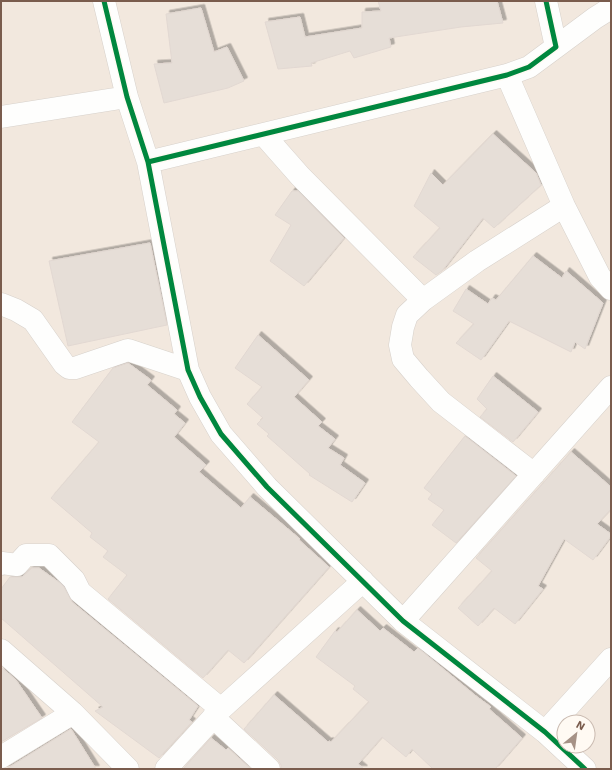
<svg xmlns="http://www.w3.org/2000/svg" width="612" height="770" viewBox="0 0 612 770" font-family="'Work Sans',sans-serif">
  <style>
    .residential { fill: #f2e8de; fill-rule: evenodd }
    .building { fill: #e6ded7; stroke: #e2d8d2; filter: url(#shadow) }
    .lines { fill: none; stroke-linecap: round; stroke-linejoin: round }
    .minor-casing { stroke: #d7d1cb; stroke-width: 23 }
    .minor { stroke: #fefefd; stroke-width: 22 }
    .cycleway-casing { stroke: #fffaf3; stroke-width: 8 }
    .cycleway { stroke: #00873e; stroke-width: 5 }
  </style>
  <defs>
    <filter id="shadow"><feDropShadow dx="3.5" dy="-3.5" stdDeviation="0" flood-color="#0004"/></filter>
  </defs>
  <rect width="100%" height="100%" fill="#f9f5f0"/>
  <path class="residential" d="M1 1H611V769H1ZM564 722H588V746H564Z"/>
  <path class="building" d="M378 1H497L503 23 461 27 389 38 391 47 354 58 350 51 311 63 312 66 278 69 265 22 300 17 305 37 362 28V12L381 11Z
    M201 8 214 52 227 47 244 81 228 88 164 103 154 64 172 63 166 14Z
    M493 134 536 173 541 185 494 228 483 218 442 271 436 275 413 257 440 228 414 206 431 173 443 185Z
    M292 191H298L344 238 304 286 270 261 291 225 275 215Z
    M150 243 167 325 68 346 49 261Z
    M533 256 562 278 566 271 603 303 585 349 575 342 571 352 509 321 481 360 456 343 474 324 453 311 466 289 488 304 492 298 496 300Z
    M258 335 309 380 294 397 322 422 318 426 335 439 328 448 344 458 340 465 365 483 352 502 309 475 310 474 267 436 269 434 257 424 263 418 247 404 262 387 235 368Z
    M128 363 151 380 147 385 177 410 174 414 185 423 174 437 206 465 199 472 241 508 250 497 300 539 299 540 329 567 244 663 228 650 203 678 108 599 127 575 103 557 108 551 90 537 92 533 51 498 99 442 72 422 113 368Z
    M493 376 538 412 513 442 480 417 487 409 477 399Z
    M465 436 516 476 456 543 432 525 444 510 428 499 432 494 424 488Z
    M571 452 611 487V509L597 524 611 534V536L593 560 564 539 538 586 543 589 515 624 494 608 478 626 458 608 492 571 476 558Z
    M32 568H39L60 583 64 587 72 602 198 706 189 720 192 722 159 758 95 711 103 707 1 618V589L10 577H22Z
    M357 610 380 631 383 628 414 652 418 648 476 696 491 707 489 709 522 738 495 769H433L412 749 406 757 382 737 358 764 364 769H281V765L278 760 244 729 274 695 328 742 329 741 331 742 369 702 353 689 355 686 316 657 335 631 337 632Z
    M1 667 16 680 42 718 1 742Z
    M71 729 96 769H3L8 768Z
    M211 738 226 750 228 748 251 769H183Z"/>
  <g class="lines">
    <defs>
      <path id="minor" d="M104 1 127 97 148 162 188 370 200 397 221 434 267 487 403 621 545 732 585 769
        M556 47 595 18 611 8
        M507 75 564 206 600 277 611 289
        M1 117 127 97
        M263 134 300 176 423 300
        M148 162 507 75 529 67 556 47 546 1
        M1 304 16 310 33 320 64 364 69 368H75L128 350 188 370
        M534 474 441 402 419 378 403 359 400 345 403 327 407 315 423 300 477 261 564 206
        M1 564 2 563 17 565 26 555H49L74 580 80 592 221 709
        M403 621 611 387
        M1 650 73 713 128 769
        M213 717 269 769
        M545 732 611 659
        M1 757 73 713
        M166 769 221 709 363 581"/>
    </defs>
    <use href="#minor" class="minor-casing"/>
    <use href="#minor" class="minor"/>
    <defs>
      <path id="cycleway" d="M104 1 127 97 148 162 188 370 200 397 221 434 267 487 403 621 545 732 585 769
        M148 162 507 75 529 67 556 47 546 1"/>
    </defs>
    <use href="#cycleway" class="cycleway-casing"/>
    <use href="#cycleway" class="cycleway"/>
  </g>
  <rect width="612" height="770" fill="none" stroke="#7a5c4d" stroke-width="4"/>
  <g transform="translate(576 734) rotate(29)"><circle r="19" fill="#fffaf3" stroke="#cabbb1"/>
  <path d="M0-3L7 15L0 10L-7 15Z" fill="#a69286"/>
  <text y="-6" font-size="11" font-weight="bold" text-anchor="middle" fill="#7a5c4d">N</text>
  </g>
</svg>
